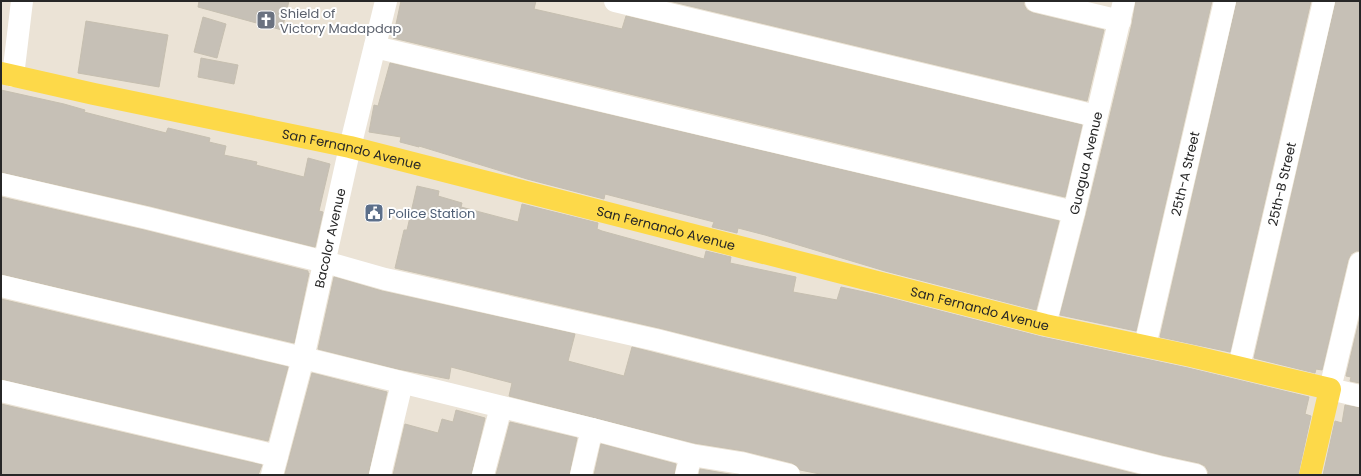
<svg xmlns="http://www.w3.org/2000/svg" width="1361" height="476" viewBox="0 0 1361 476" font-family="Poppins,sans-serif">
  <style>
    .building { fill: #c6c0b6; stroke: #c6bfb0 }
    .lines { fill: none; stroke-linecap: round; stroke-linejoin: round }
    .minor { stroke: #fff; stroke-width: 22 }
    .major { stroke: #fdd949; stroke-width: 22 }
    .labels { text-anchor: middle; stroke-width: 4; stroke-linejoin: round; paint-order: stroke }
    .worship-label { font-size: 13px; fill: #5b616d; stroke: #fff; text-anchor: start }
    .street-label { font-size: 13px; fill: #272727; stroke: #fff }
    .service-label { font-size: 13px; fill: #4e5e75; stroke: #fff; text-anchor: start }
  </style>
  <rect width="100%" height="100%" fill="#ebe3d6"/>
  <path class="building" d="M199 1H289L282 30 198 7Z
    M401 1H536L534 9 622 29 626 16 1082 125 1065 197 393 38Z
    M669 1H1024V5L1027 10 1033 13 1104 30 1087 101Z
    M1136 1H1212L1136 331 1060 315 1086 215 1132 24Z
    M1237 1H1311L1230 352 1160 337Z
    M1336 1H1360V251H1356L1351 254 1348 260 1322 370 1316 369 1315 373 1254 358Z
    M203 17 226 24 217 58 194 52Z
    M86 21 168 35 159 87 78 73Z
    M201 58 238 65 234 84 198 77Z
    M390 63 1059 221 1036 310 885 271 765 235 738 228 737 233 712 227 714 222 605 194 604 199 527 179 419 146V147L400 142 401 137 369 132 374 105 378 106Z
    M1 90 64 104 85 110 84 112 166 133 168 128 210 138 209 142 226 146 224 155 257 162 256 165 304 177 308 158 330 164 319 211 323 212 315 247 150 206 1 172Z
    M417 186 439 191 438 196 462 203 461 207 518 222 522 204 598 223 597 229 602 231 704 259 706 251 731 257 730 263 796 277 793 292 837 300 841 287 878 295 1042 337 1188 368 1309 397 1305 414 1311 416 1298 475H1208V471L1205 466 1199 463 1162 455 659 328 395 268 404 230H407Z
    M1 197 144 230 308 271V273H309L294 343 1 274Z
    M334 277 382 291 575 334 568 361 624 376 632 347 1140 475H825L800 470 797 466 792 463 744 451 694 443 509 396 512 383 451 367 449 379 398 369 318 349Z
    M1 299 288 367 268 441 1 379Z
    M1360 317V383L1350 381 1351 377 1346 376Z
    M312 373 387 392 368 475 285 474Z
    M1 404 262 465 258 475H1Z
    M1345 405 1360 408V475H1323L1335 421 1342 423Z
    M456 410 485 418 471 475H393L405 424 438 433 442 419 453 422Z
    M510 422 577 438 569 475H496Z
    M601 444 676 464 674 475H594Z
    M700 469 735 475H699Z"/>
  <g class="lines">
    <g class="minor">
      <path d="M615 1 1096 116"/>
      <path d="M1036 1 1120 21"/>
      <path d="M375 47 755 137 1074 212"/>
      <path d="M13 76 22 1"/>
      <path d="M1 184 147 218 325 262 385 279 656 340 1159 467 1196 475"/>
      <path d="M1360 263 1330 389 1360 396"/>
      <path d="M1 286 303 358 592 429 691 455 741 463 789 475"/>
      <path id="s1" d="M1045 325 1074 212 1124 1"/>
      <path id="s2" d="M1145 346 1225 1"/>
      <path id="s3" d="M1239 367 1324 1"/>
      <path d="M1 391 277 456"/>
      <path id="s4" d="M272 475 303 358 350 147 386 1"/>
      <path d="M380 475 402 383"/>
      <path d="M483 475 501 407"/>
      <path d="M581 475 592 429"/>
      <path d="M686 475 691 455"/>
    </g>
    <path class="major" id="s5" d="M1 73 94 94 350 147 1045 325 1191 356 1283 378 1330 389 1310 475"/>
  </g>
  <defs>
    <symbol id="church-square" viewBox="-11 -11 22 22"><rect x="-9" y="-9" width="18" height="18" rx="4" fill="#6b7280" stroke="#fff"/><path d="M-1.2-6h2.4v3.5h3.3v2.4h-3.3V6h-2.4V-.1h-3.3v-2.4h3.3Z" fill="#fff"/></symbol>
    <symbol id="civic-square" viewBox="-11 -11 22 22"><rect x="-9" y="-9" width="18" height="18" rx="4" fill="#5c6f8a" stroke="#fff"/><path d="M-.6-6.5H3V-4.5H.6V-3L4-1V1h2V6H-6V1h2V-1L-.6-3ZM-1.2 2.5V6h2.4V2.5Z" fill="#fff"/></symbol>
  </defs>
  <g fill-rule="evenodd">
    <use href="#church-square" x="255" y="9" width="22" height="22"/>
    <use href="#civic-square" x="363" y="202" width="22" height="22"/>
  </g>
  <g class="labels">
    <g class="worship-label">
      <text x="280" y="18">Shield of<tspan x="280" dy="15">Victory Madapdap</tspan></text>
    </g>
    <g class="street-label">
      <text dy="5" stroke="none"><textPath href="#s5" startOffset="359">San Fernando Avenue</textPath></text>
      <text dy="5" stroke="none"><textPath href="#s1" startOffset="167">Guagua Avenue</textPath></text>
      <text dy="5" stroke="none"><textPath href="#s2" startOffset="177">25th-A Street</textPath></text>
      <text dy="5" stroke="none"><textPath href="#s3" startOffset="188">25th-B Street</textPath></text>
      <text dy="5" stroke="none"><textPath href="#s5" startOffset="683">San Fernando Avenue</textPath></text>
      <text dy="5" stroke="none"><textPath href="#s4" startOffset="244">Bacolor Avenue</textPath></text>
      <text dy="5" stroke="none"><textPath href="#s5" startOffset="1007">San Fernando Avenue</textPath></text>
    </g>
    <g class="service-label">
      <text x="388" y="218">Police Station</text>
    </g>
  </g>
  <rect width="1361" height="476" fill="none" stroke="#272727" stroke-width="4"/>
</svg>
